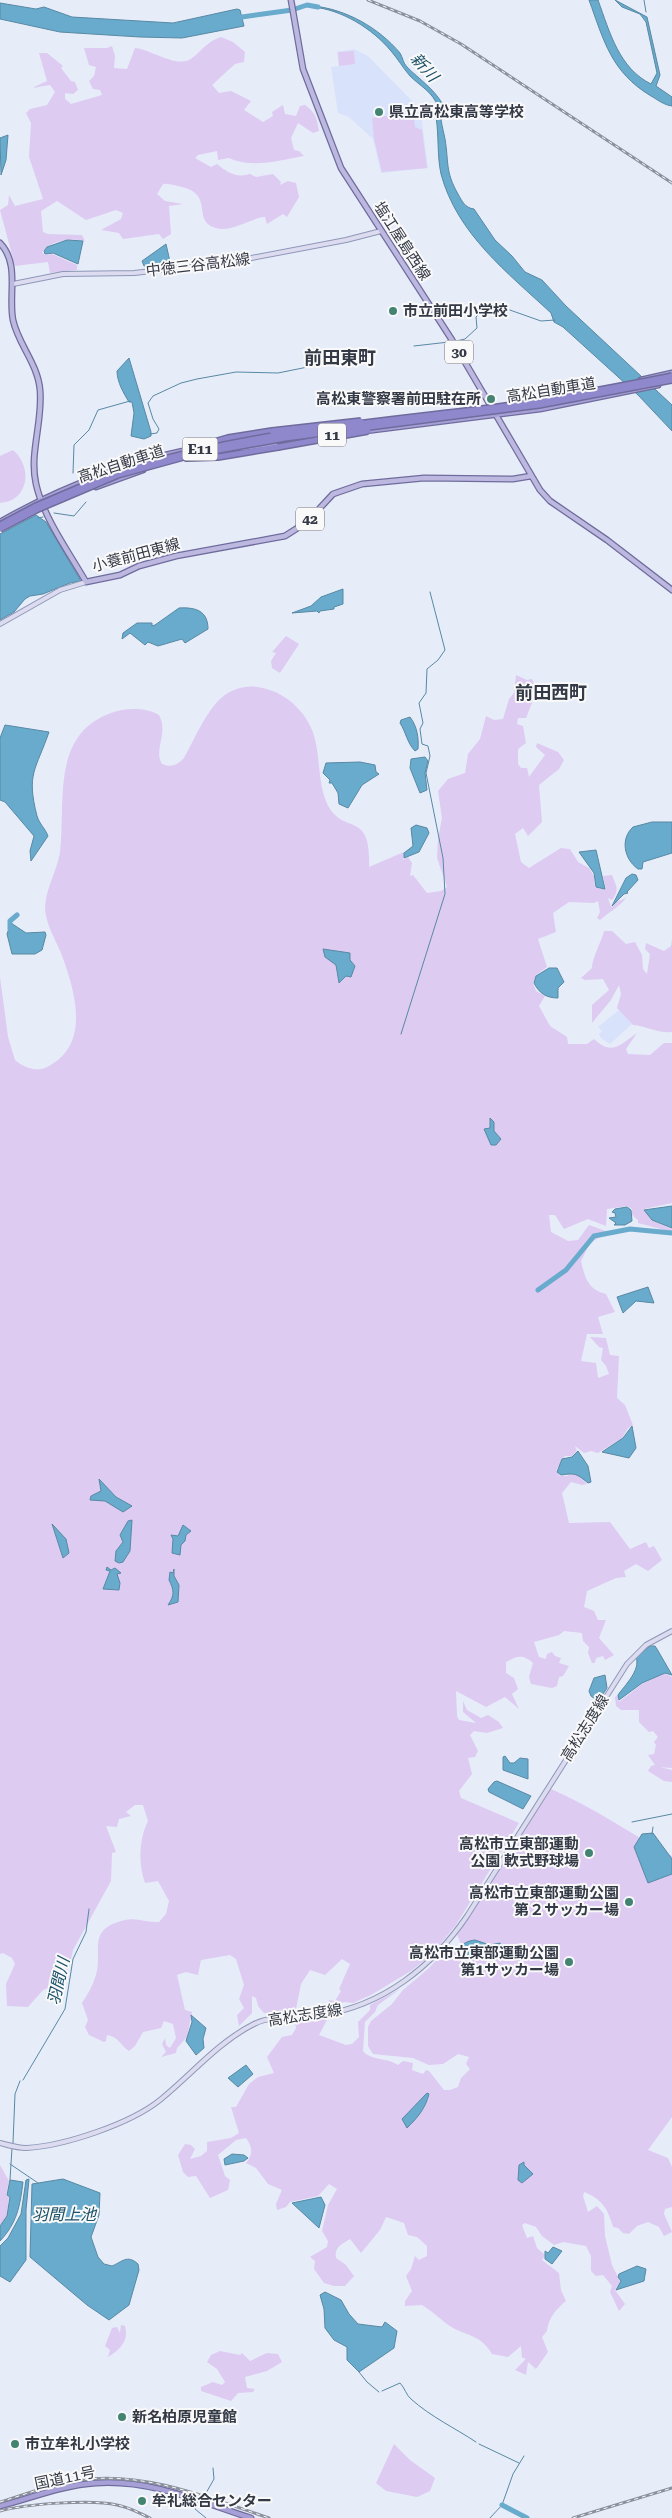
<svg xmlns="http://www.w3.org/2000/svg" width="672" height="2518" viewBox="0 0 672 2518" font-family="'Roboto Serif','Noto Sans JP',serif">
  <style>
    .built { fill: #d8e2fa }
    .green { fill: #ddcbf2 }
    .water { fill: #68abcc; stroke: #5889a4 }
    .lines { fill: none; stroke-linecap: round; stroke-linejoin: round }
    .stream { stroke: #5889a4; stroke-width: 1 }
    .river { stroke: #68abcc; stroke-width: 5 }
    .secondary-casing { stroke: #8d98b7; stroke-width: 6 }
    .primary-casing { stroke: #6f6c9d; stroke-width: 7 }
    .trunk-casing { stroke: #6f6c9d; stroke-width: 7 }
    .motorway-casing { stroke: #6f6c9d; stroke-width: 8 }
    .secondary { stroke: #dddbf0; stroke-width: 4 }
    .primary { stroke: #bcb8e0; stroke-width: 4.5 }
    .trunk { stroke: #a6a0d6; stroke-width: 4.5 }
    .motorway { stroke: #8f88cc; stroke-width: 5 }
    .rail-casing { stroke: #8b909d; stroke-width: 3 }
    .rail { stroke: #f9f9f9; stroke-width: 1; stroke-dasharray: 4; stroke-linecap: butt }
    .motorway-bridge-casing { stroke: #6f6c9d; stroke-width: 8; stroke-linecap: butt }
    .motorway-bridge { stroke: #8f88cc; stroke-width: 5 }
    .poi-dot { fill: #438371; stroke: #f9f9f9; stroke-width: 2 }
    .labels { text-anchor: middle; stroke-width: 4; stroke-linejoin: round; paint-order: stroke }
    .shield { fill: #f9f9f9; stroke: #6f737c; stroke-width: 1 }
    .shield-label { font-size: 14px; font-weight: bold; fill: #343946 }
    .poi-label { font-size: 15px; font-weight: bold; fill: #343946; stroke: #f9f9f9; text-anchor: start }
    .street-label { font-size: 15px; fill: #343946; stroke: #f9f9f9 }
    .water-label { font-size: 16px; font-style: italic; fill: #1a5068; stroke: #f9f9f9 }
    .quarter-label { font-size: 18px; font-weight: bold; fill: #343946; stroke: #f9f9f9 }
  </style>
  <rect width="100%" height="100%" fill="#e7ecf9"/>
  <path class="built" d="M354 49 368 56 417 106 421 115 428 168 381 173 373 139 349 117 338 113 331 67 339 66 337 52Z
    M619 1010 632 1024 610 1044 601 1038 599 1034 602 1031 598 1027Z"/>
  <path class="green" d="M221 37 233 42 245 52 244 62 235 64 212 85 219 93 231 91 251 101 244 110 263 122 273 116 272 112 283 105 285 114 296 116 300 106 305 105C316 113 317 118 319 131L313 133 298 123 291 138 294 150 299 151 304 156C280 160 252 169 229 158L218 160 217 151 198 155 195 158 211 167 217 164C228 173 236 178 250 174L256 177 273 174 281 182 280 185 288 181 296 183 299 197 287 217 283 214 267 224 265 217C250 218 231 233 216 228 191 221 215 195 182 187 176 186 169 183 163 184L157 194 165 201 183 204 169 206 171 234 163 239 159 234 123 239 119 233 101 230 121 219 123 213 116 210 86 220 57 201 41 211 43 232 48 234 82 235 85 241C71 238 51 240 42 252L45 255 52 254 77 265V270L50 273 48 262 15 266 0 210 8 205 9 195 15 206 43 199 29 157 31 123 26 113 30 109 47 105 55 92 50 85 32 88 47 81 39 53H47L63 66 61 68 71 81 75 82 78 90 73 94 65 93V99L71 104 102 95 100 90 93 89 89 81 94 76 96 67 89 65 84 48H107L112 46 115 56 114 68 127 69 135 48C150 49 174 67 189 60 201 53 205 42 221 37Z
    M354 51 355 64 339 66 338 52Z
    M413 112 415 127 422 130 427 168 382 172 374 139 372 118Z
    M13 450C33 467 29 501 0 503V456Z
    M286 636 299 644 280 673 272 668 271 661 276 653 272 652Z
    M516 675 527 680 532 679 537 690 526 718H518L517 724 523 726 526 743 518 749V764L521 768H527L529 777 545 755 536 747 537 743 558 752 564 760 559 769 539 785 542 822 528 836 523 828 515 834 521 862 529 868 561 848 570 849 578 862 589 868 594 876 595 887 606 889 603 876 612 875C616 886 620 889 612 900L608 898 611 907 616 902 626 898C618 908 609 912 600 920L597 918 600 912 598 901 594 903 569 902 553 913 556 932 538 939 547 967 536 975 533 983 536 991 545 996 539 1006 550 1026 567 1037 568 1044H587L594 1039C612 1056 620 1045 637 1033L626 1049 628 1054 650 1055 664 1043H672V1203L644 1209 652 1220 672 1229V1232L638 1223V1220L632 1215V1209L627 1206 607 1209 606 1226 588 1219 564 1229 555 1215H549L551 1232 568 1241 578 1240 589 1225 608 1232 590 1243 581 1261C585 1278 588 1290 606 1294L615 1312 598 1317 603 1334H587L581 1361 596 1363 598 1378 609 1374 606 1366 601 1360 603 1348 599 1347 590 1337 606 1338 610 1355 619 1356 617 1398 625 1405 633 1425 628 1428 622 1438 598 1453 591 1451 584 1453 575 1446 577 1451 572 1456H565L556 1471 560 1476H568L569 1473 577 1474 587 1484 582 1485 571 1482 562 1493 569 1523 610 1522 630 1549 646 1542 649 1548 654 1546 662 1560 648 1571 636 1564 624 1571 626 1577 616 1578 587 1591 584 1607 594 1611 598 1620H606L599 1638 614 1655 605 1660 603 1656 596 1658 595 1663H592L588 1653 589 1647 583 1641 582 1633 564 1631 559 1635 534 1642 539 1657 546 1659 547 1654 552 1652 555 1656 561 1658 559 1663 569 1666 563 1676 559 1677 557 1686 552 1688 531 1684 529 1677 533 1663C522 1654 518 1656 506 1662V1673L514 1678 518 1689 512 1694 519 1709 505 1697 486 1707 456 1691 457 1716 459 1720 476 1723 463 1712V1701L467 1710 481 1718 488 1715 499 1722 503 1728 487 1733 474 1731 470 1735 478 1751 475 1757 468 1758 472 1774 459 1791 461 1798 519 1823 456 1925 433 1953 411 1971 371 1995 353 2003 344 2002 327 2011 329 2000 335 2001 341 1991 339 1989 350 1964 342 1959 325 1975 310 1970 301 1984 295 2014 264 2013 258 2006 256 1998 252 1996V2013L239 2026 237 2015 244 2008 239 1999 244 1985 236 1959 230 1955 201 1960 198 1975 186 1972 177 1975 185 2010 192 2012 187 2037 177 2048 176 2053 161 2057 166 2052 162 2044 165 2038 166 2045 170 2048 176 2038 173 2024 164 2021 161 2028 143 2032 135 2046 129 2051C120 2045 119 2037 107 2035L106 2041 104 2042 89 2035 85 2027 88 2020 82 2003C88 1994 93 1985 96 1975 103 1950 86 1929 125 1920 137 1917 147 1923 159 1922L166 1914 169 1901 158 1881 145 1883C138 1864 139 1839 148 1821L143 1805H135L126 1812 131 1816 119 1819 117 1827 106 1826 116 1852 112 1853 111 1881 73 1950 69 1968 64 1974 62 1983 43 1990 28 2007 7 2006 6 1984 15 1964 12 1958 3 1953 0 1954V977L8 1037 15 1060C24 1068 38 1073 49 1066 92 1043 74 988 61 953 55 939 45 922 45 907 46 888 57 871 60 852 66 803 50 735 111 713 125 708 145 707 159 715 169 733 153 750 162 764 171 768 178 765 184 758 194 740 203 718 217 702 248 669 298 694 312 730 321 753 317 779 326 801 341 838 372 807 369 867L404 852 403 860 408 857 412 863 410 876 413 875 427 893 441 891 447 887 437 858 438 839 442 818 438 791 448 779 465 773 468 754 480 739 486 716 494 720 503 719 509 699 514 693Z
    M604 931H612L626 944 635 942 642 955 643 969 647 974 650 954 645 949 646 943 664 951 671 946 672 939V1032C660 1034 646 1026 633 1025L617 1008 621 994 619 985 611 1000 592 1023V1005L609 990 603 979 585 980 581 978 592 968C592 958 601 943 604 931Z
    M664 1673 672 1677V1768L660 1767 672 1770V1782L664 1781 648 1771 651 1766 655 1765 648 1755 654 1754 656 1745 654 1742 658 1737 653 1731 649 1732 639 1722V1710H621L616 1706 615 1697 618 1695 619 1702 642 1684Z
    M551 1789C593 1807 631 1834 672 1856V2117L648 2150 668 2158 672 2167V2207L665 2209 664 2214 672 2232 664 2236 659 2227 648 2222 637 2226 629 2234 623 2233 618 2228 613 2227C608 2209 602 2199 584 2192L583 2196 588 2212 597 2206 604 2214 605 2236 612 2265 620 2281 615 2290 625 2304 619 2311 610 2292 612 2286 603 2275 596 2276 591 2271V2256L586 2246 563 2242 554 2245 542 2236 536 2227 525 2223 522 2225 527 2238 533 2236 537 2248 545 2255 542 2260 559 2273 561 2290 566 2301C556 2309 548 2319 547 2331L542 2337 548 2352 536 2369 528 2362 526 2375 515 2370 525 2360V2358H522L521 2346 508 2357 492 2354C480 2333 465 2337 447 2324 439 2318 432 2311 422 2305L405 2306V2301L412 2291 406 2276 411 2269 415 2256 419 2260 427 2256V2246L417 2237 408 2235 404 2223 386 2217 380 2230 361 2253 350 2239C342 2244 334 2247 336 2258L346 2265 354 2276 345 2286H334L324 2283 314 2269 315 2261 310 2257 327 2247 328 2241 322 2231 328 2205 337 2189 329 2184 318 2196 290 2202 286 2207 277 2210 276 2204 282 2190 268 2184 256 2168 246 2163C253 2154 253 2148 246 2138L236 2140 218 2155 225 2176 230 2180 228 2190 210 2198 196 2176 188 2177 183 2172 178 2155 185 2144 191 2145 195 2149 190 2159 201 2156 207 2151V2142L231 2138 239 2133 231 2107H236L249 2084 258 2077 274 2073 267 2057 282 2037 292 2035 296 2028 295 2021 326 2017 327 2020 319 2035 346 2045 352 2044 359 2037 358 2022 370 2010V2005L400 1989 378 2005 375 2012 365 2022 363 2051C371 2061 386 2057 398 2065L403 2061 413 2063 412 2070 423 2074 426 2070 429 2071 444 2090H450L458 2087 461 2078 470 2069 466 2064 469 2057 458 2054 443 2064 429 2065 413 2058 373 2054 368 2046V2027L371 2021 392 2004 403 1990 429 1968 448 1947 455 1950 459 1963 456 1950 461 1944 457 1935 481 1897H485L482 1894Z
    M0 2165 9 2181 6 2195 9 2197 7 2216 0 2225Z
    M121 2325 125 2326C129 2340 121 2349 108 2357L110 2350 105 2346 112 2328 117 2327 120 2333Z
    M220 2351 240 2355 242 2353 250 2361 267 2353 278 2354 282 2362 267 2371 245 2377 247 2388 255 2389 253 2392 238 2393 231 2401 201 2391V2387L213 2382 222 2385 225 2382 217 2369 207 2362 211 2355Z
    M394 2444 410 2460 435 2478 430 2491 417 2497 386 2491 376 2483Z"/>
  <path class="water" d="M589 0H598C610 33 619 68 651 84L657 73 646 22 640 14 622 7 615 0 647 17 660 75 656 86 672 97V106C664 105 658 100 651 96 611 72 604 41 589 0Z
    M0 3 36 9 44 7 72 17 173 23 237 9 240 10 244 26 182 38 140 37 60 32 0 19Z
    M313 6C346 9 379 28 400 53 403 58 403 63 407 67 419 79 433 88 442 103 438 114 443 128 445 139 449 163 445 171 458 194 462 201 465 208 474 209L495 240 512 256 525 272 542 280 566 306 672 405V431L638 395 563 327 554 322 551 313C508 273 457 234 441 174 437 156 439 135 436 117L438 107C433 92 420 86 410 76 403 68 398 59 391 51 373 29 341 9 312 7Z
    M8 135 6 160 1 175 0 138Z
    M67 240 83 241 78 264 53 253 45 254 44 251 47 247Z
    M166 244 171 266H144L142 261Z
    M129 358 151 432V436L144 439 131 436 134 413 132 402H129C124 394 117 382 117 371Z
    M36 515 46 522 81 581 70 583 43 594 30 596 25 599 14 612 0 620V534Z
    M343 589V604L334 607V609L320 611 319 613 317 611 292 613 311 606 321 597Z
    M179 608C196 607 208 611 208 629L185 643 182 639 158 646 148 642 145 645 130 633 122 639 123 633 137 623H152V626L155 625Z
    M410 717C417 726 419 738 418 749L415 751C407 743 406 732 400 723L401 720Z
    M5 725 49 732C36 770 26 773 37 816 40 825 45 828 48 836L31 861 30 851 34 836 5 802 0 800V738Z
    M425 757 428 761 425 773 427 790 420 793 410 768 411 759Z
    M360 762 375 765 376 772 379 774 362 785 348 808 339 804 338 793 332 783H329L330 780 323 773 326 763Z
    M652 822H672V853L643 862 642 869H638C624 859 620 839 633 827Z
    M416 825 427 828 429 833 419 852 404 858V853L413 846 411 828Z
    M596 850 605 889 596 887 594 873 579 852Z
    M632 874 636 875 638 880 627 892 628 893 624 894 612 906 626 878Z
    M11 923 26 933 45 932 46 935 42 950 35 954H12L7 934Z
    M323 949 350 953V960L355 966 351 977 346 976 339 983 336 965 325 957Z
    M549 968H557L564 982 558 988V998C546 998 539 993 534 983L536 976Z
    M490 1118 494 1122V1131L501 1139 496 1145H491L484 1129 490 1128Z
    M672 1206V1228L652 1220 644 1210Z
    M627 1207 631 1210 632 1221 625 1225H614L616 1223 609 1218 616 1217 615 1213 612 1212 615 1209Z
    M648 1287 654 1303 636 1301 623 1313 617 1297Z
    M632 1426 636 1448 629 1458 602 1452 623 1438Z
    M578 1451 588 1466 591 1482 588 1483C576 1473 575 1473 561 1475L557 1472 562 1459 572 1457Z
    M99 1479 116 1497 132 1506 123 1512 105 1501 90 1500 91 1496 101 1491Z
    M132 1520 130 1551 123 1562 119 1563 115 1561 116 1551 123 1542 120 1535 128 1521Z
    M52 1524 66 1539 69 1553 63 1558Z
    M183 1525 191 1531 186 1535 185 1541 181 1545 180 1555 172 1553 173 1539 171 1535 178 1536Z
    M107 1567 111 1570 115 1568 121 1573 117 1574 120 1583 119 1590 103 1589 110 1571 106 1570Z
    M174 1569V1576L179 1585 178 1602 168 1605C175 1595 174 1590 169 1580L170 1572 173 1573Z
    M650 1646H655L657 1649 672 1675 665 1673 642 1683 619 1700 618 1695C625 1685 641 1670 636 1657Z
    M605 1675 607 1688 601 1697 595 1699 591 1696 589 1691 594 1678Z
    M505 1756 510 1763H514L520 1758 528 1759V1779L503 1770V1757Z
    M497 1781 531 1796 523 1809 489 1792 488 1789 494 1782Z
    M653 1833 672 1859V1874L648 1883 634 1847 642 1834Z
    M475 1940 490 1945 500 1943 506 1950C493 1958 477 1958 462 1960L460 1958 458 1950C463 1943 467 1941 475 1940Z
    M191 2015 206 2028 203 2039 204 2048 196 2055 186 2041 192 2022Z
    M246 2065 253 2074 238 2087 228 2078Z
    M427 2093 429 2094C425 2110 416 2119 407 2128L402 2119Z
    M232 2154 244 2155 248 2158 244 2161 225 2165 224 2159Z
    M524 2162V2165L533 2174 522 2183 518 2180 519 2165Z
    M29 2179 26 2210V2260L10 2282 0 2276V2246L8 2238 21 2214 26 2180Z
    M63 2179 100 2193 99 2215 91 2237 98 2257 104 2264 112 2266C122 2262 127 2254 138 2264L139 2270 129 2305 109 2320 87 2305 30 2257 32 2184Z
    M10 2180 23 2182C20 2206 17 2223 0 2241V2226L7 2216 10 2197 7 2195Z
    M321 2197 325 2205 319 2228 292 2203Z
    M553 2247 562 2251 552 2264 545 2259V2251L548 2253Z
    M637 2266 646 2269 644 2281 616 2290 621 2281 618 2277 619 2274Z
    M325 2292 341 2300 349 2314 358 2324 382 2327 385 2322 397 2331 394 2348 359 2372 347 2360V2347L334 2340 325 2328 324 2309 320 2295Z"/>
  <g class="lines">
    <path class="stream" d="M644 0 646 12
      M456 341 465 339 477 328 476 317 482 311 507 309 541 321 555 320
      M414 346 449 342
      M150 434 157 433 159 429 153 419 148 403 153 396 181 383 197 379 236 372 278 373 352 358 370 352
      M73 473 74 445 89 430 98 410 130 401
      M54 513 74 516 86 502
      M38 518 43 517
      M401 1034 445 894 443 858 426 773 430 756 428 746 422 744 420 729 423 723 419 703 426 693 427 669 438 660 445 650 430 592
      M632 1822 672 1814
      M652 1834 653 1827
      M23 2080 65 2009 73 1959 86 1932 89 1909
      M13 2143 15 2094 20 2081
      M10 2164 38 2183
      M10 2180 12 2148
      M359 2372 367 2382 379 2392
      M382 2391 400 2383C405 2388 406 2395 411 2399 431 2417 455 2428 476 2442
      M479 2444 519 2463
      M207 2496 206 2493 214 2479 213 2468
      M202 2505 196 2506 195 2509 206 2518
      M490 2518 502 2505 513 2474 524 2456"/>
    <path class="river" d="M235 18 292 10 307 5 318 7
      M10 929V921L17 915
      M538 1290 566 1270 594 1236 630 1229 672 1233
      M502 2505 527 2518"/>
    <defs>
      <path id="secondary" d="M13 284 63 274 134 273 225 263 346 240 381 231
        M0 624 60 590 86 582
        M0 2143C8 2145 17 2148 26 2148 64 2146 130 2124 160 2100 191 2075 218 2042 254 2024 274 2014 300 2018 321 2015 383 2006 433 1966 467 1916L627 1664 646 1645 672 1631"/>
      <path id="primary" d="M291 0 303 69 341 168 452 340 540 490 550 501 607 540 672 590
        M0 243C20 264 8 295 13 320 18 344 38 364 40 390 43 422 29 453 36 484 44 519 69 552 86 582L120 575 139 566 176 556 285 536 307 522 333 494 362 484 424 478 513 479 531 476"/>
      <path id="trunk" d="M641 380 672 373
        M365 431 540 409 658 385
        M216 443 241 439
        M241 448 325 436
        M96 487 143 470
        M0 522C60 488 124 463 192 449
        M0 2506C31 2498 63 2485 96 2483 150 2479 201 2502 251 2518"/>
      <path id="motorway" d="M190 449 228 438 272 431
        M187 458 218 457 278 447"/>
    </defs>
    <use href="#secondary" class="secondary-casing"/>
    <use href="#primary" class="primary-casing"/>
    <use href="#trunk" class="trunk-casing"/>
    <use href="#motorway" class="motorway-casing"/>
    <use href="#secondary" class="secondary"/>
    <use href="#primary" class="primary"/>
    <use href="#trunk" class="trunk"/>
    <use href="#motorway" class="motorway"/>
    <defs>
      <path id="rail" d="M368 0 420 21 461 44 672 183
        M0 2502C27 2494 53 2483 80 2480 145 2471 209 2498 269 2518
        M0 2511C25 2504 92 2499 117 2505 129 2507 139 2513 150 2518
        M573 2518 672 2488"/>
    </defs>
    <use href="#rail" class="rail-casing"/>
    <use href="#rail" class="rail"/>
    <defs>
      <path id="motorway-bridge" d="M272 431 361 421
        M278 447 368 431
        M136 467C251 432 371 423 490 408 551 400 611 388 672 376
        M0 525 36 506 104 477
        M0 529 38 509 118 475 191 455 285 438 539 405 672 380"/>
    </defs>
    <use href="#motorway-bridge" class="motorway-bridge-casing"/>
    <use href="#motorway-bridge" class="motorway-bridge"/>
  </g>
  <g class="poi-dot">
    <circle cx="379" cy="112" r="5"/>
    <circle cx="393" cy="311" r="5"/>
    <circle cx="491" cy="399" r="5"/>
    <circle cx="589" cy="1853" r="5"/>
    <circle cx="629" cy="1902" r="5"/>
    <circle cx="569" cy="1962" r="5"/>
    <circle cx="122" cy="2417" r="5"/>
    <circle cx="15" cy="2444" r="5"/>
    <circle cx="142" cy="2501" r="5"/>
  </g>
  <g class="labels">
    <g class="shield">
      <rect x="445" y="340.5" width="28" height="23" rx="4"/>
      <rect x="318" y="423.5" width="28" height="23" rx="4"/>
      <rect x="182.5" y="437.5" width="35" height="23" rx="4"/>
      <rect x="296" y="507.5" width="28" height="23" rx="4"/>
    </g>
    <g class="shield-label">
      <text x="459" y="357">30</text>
      <text x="332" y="440">11</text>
      <text x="200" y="454">E11</text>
      <text x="310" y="524">42</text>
    </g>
    <g class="poi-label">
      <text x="389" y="117">県立高松東高等学校</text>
      <text x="403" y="316">市立前田小学校</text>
      <text x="481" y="404" text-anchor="end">高松東警察署前田駐在所</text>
      <text x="579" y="1849" text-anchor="end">高松市立東部運動<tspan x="579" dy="17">公園 軟式野球場</tspan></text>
      <text x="619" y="1898" text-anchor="end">高松市立東部運動公園<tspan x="619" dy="17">第２サッカー場</tspan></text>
      <text x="559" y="1958" text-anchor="end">高松市立東部運動公園<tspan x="559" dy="17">第1サッカー場</tspan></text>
      <text x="132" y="2422">新名柏原児童館</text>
      <text x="25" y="2449">市立牟礼小学校</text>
      <text x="152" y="2506">牟礼総合センター</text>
    </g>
    <g class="street-label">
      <text transform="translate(402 241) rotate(57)" y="5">塩江屋島西線</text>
      <text transform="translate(198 265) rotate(-7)" y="5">中徳三谷高松線</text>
      <text transform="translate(551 390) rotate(-9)" y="5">高松自動車道</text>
      <text transform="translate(121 464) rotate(-18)" y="5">高松自動車道</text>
      <text transform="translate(136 555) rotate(-15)" y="5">小蓑前田東線</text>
      <text transform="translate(585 1728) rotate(-58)" y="5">高松志度線</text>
      <text transform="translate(305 2015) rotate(-9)" y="5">高松志度線</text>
      <text transform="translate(65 2478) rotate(-12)" y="5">国道11号</text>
    </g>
    <g class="water-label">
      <text transform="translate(425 67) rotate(48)" y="6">新川</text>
      <text transform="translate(58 1981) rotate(-77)" y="6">羽間川</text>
      <text x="64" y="2220">羽間上池</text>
    </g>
    <g class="quarter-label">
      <text x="340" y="364">前田東町</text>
      <text x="551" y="699">前田西町</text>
    </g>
  </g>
</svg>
